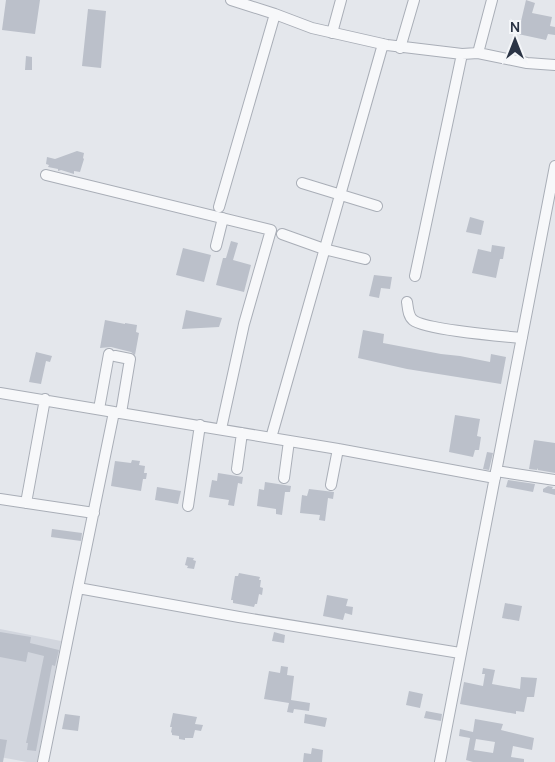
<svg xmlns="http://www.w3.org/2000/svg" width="555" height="762" viewBox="0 0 555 762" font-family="Manrope,sans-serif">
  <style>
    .built { fill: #d2d6de }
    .building { fill: #bbc0ca; fill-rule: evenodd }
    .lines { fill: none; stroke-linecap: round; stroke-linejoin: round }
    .minor-casing { stroke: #a9aeb7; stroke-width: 12 }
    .minor { stroke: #f7f8fa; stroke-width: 10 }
  </style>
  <rect width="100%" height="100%" fill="#e4e7ec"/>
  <path class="built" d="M0 629 61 641 37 762H27L0 757Z"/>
  <path class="building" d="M6 0H40L35 34 2 30Z
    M526 0 535 3 532 13 552 17 550 26 555 27V35L548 34 546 40 518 34Z
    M88 9 106 11 101 68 82 66Z
    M26 56 32 57V70H25Z
    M77 151 84 153 83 158 84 159 80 172 74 171V174L61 170 58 171V169L48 167 49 165 46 164 47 157 55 159Z
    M470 217 484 221 481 235 466 232Z
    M231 241 238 243 233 260 251 265 244 292 216 285 223 258H226Z
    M492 245 505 247 503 259H500L496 278 472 273 478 249 491 252Z
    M183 248 211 255 204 282 176 275Z
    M374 275 392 277 390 289 381 288 379 298 369 296Z
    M186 310 222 318 219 327 182 329Z
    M105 320 125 324V323L137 325 136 332 139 333 135 355 131 352 111 347 100 348Z
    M363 330 384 334 383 343 441 354 460 356 490 362 491 354 506 357 501 384 407 369 358 358Z
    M36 352 52 356 50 362 46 361 41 384 29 382Z
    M455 415 480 419 477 436 481 437 479 450H475L473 457 449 452Z
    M534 440 555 443V473L538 470V468L537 470 529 469Z
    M487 452 493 453 489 470 483 469Z
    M132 460 140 461 139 465 145 466 144 473H147L146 479H143L141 491 111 486 115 461 131 463Z
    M218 473 243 477 242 484 238 483 234 506 228 505 229 500 209 497 212 480 217 481Z
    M508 480 535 484 533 492 506 487Z
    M265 482 291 486 290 492H285L282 515 276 514V509L257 506 259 489 264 490Z
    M548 486 553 487 552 489H555V495L543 492V489Z
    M157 487 181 491 178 504 155 500Z
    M309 489 334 492 333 499 328 498 325 521 319 520 320 515 300 513 302 495 307 496Z
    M52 529 82 533 81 541 51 537Z
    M187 557 194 558 193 560 196 561 194 569 187 568 188 566 185 565Z
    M239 573 260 577 259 580H261L260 587 263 588 262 595 259 594 257 604H255L254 607 233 603V600H231L235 576H238Z
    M327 595 348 599 346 606 353 607 352 615 345 613 343 620 323 616Z
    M505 603 522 606 519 621 502 618Z
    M0 632 31 637 30 643 59 650 55 666 52 665 36 751 27 750 28 743H26L44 656 28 652 26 662 0 657Z
    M274 632 285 635 284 643 272 641Z
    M281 666 288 667 287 675 294 676 291 700 310 703 309 711 294 709 293 713 287 712 289 703 264 699 269 671 280 673Z
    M483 668 495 670 492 684 520 689 521 677 537 678 534 697H527L524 712 516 711V714L460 704 464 682 483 686 485 674H482Z
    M409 691 423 694 420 708 406 705Z
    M426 711 442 714 441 721 424 718Z
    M173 713 197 717 195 724 203 725 201 731 195 730 193 738H185V740L179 739V736L172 735V733L171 732 172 727H170Z
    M65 714 80 716 78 731 62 729Z
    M305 714 327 718 325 727 304 723Z
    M475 719 503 724 501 730 534 738 532 750 513 746 511 757 524 759V762H473L466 760 470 738 459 736 460 729 473 732ZM476 739 495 742 493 753 474 750Z
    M0 739 7 740 3 762H0Z
    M312 748 323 750 322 762H303L304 753 311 754Z"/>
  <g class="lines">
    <defs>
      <path id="minor" d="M231 0 275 14 312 28 387 45 462 54 478 53 527 63 555 65
        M332 33 341 0
        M400 48 414 0
        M478 53 492 0
        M46 175 271 230 244 324 221 429
        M302 183 377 206
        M219 207 275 14
        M282 234 324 249 365 259
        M216 246 223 218
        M415 276 462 54
        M407 302C408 308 408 316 413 320 426 330 502 336 522 338
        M115 356 130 359 121 413
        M0 393 114 412
        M99 409 109 354
        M271 438 383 44
        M237 469 242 433
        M496 471 555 480
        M284 478 289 441
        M331 485 338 449
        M0 499 94 513
        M26 503 45 399
        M188 506 200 425
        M460 653 239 617 78 588 114 412 338 449 495 478
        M43 762 78 588
        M440 762 555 166"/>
    </defs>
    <use href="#minor" class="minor-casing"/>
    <use href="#minor" class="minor"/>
  </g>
  <g transform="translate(515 40)" stroke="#f4f6f9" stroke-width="4" paint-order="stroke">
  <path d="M0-4L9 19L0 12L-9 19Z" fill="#2b3445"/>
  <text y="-8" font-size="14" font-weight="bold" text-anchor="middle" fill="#2b3445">N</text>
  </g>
</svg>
